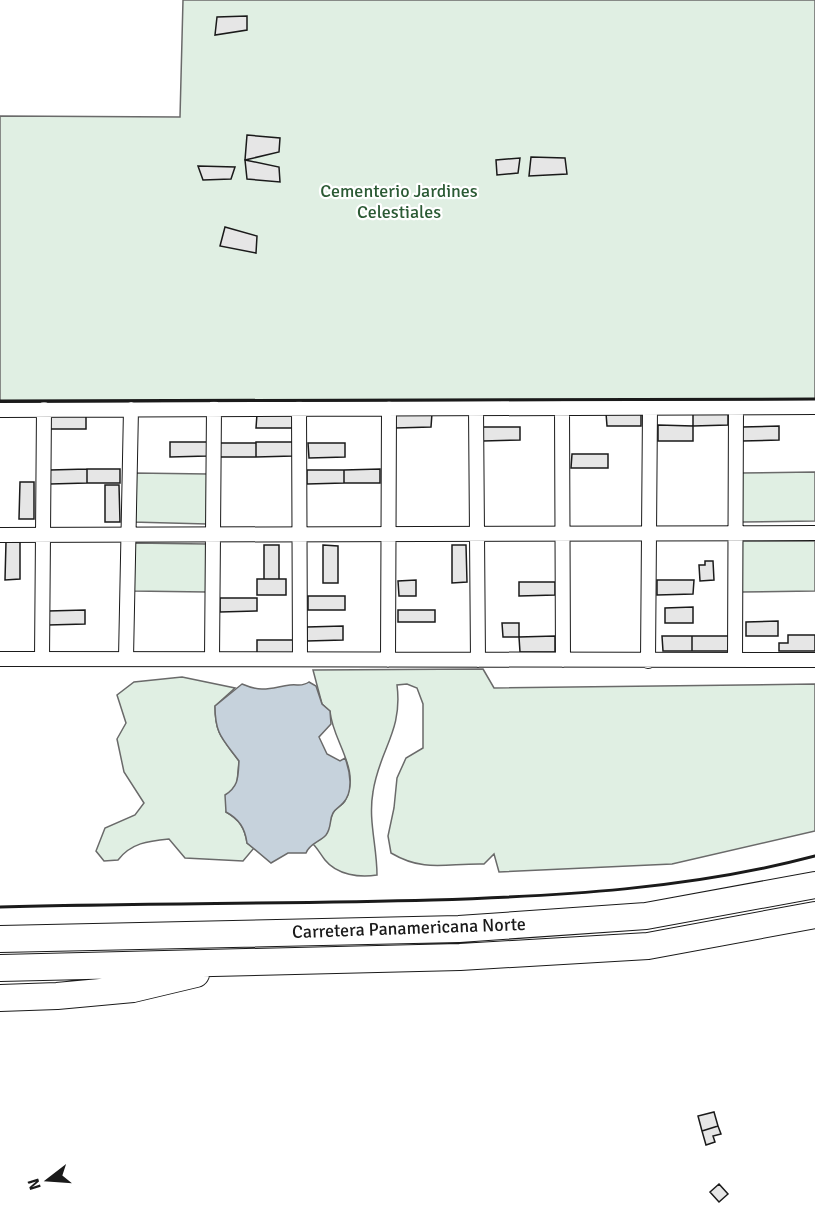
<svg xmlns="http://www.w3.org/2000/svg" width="815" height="1228" viewBox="0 0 815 1228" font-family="Signika,sans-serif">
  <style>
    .green { fill: #e0efe3; stroke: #6a6a6a; stroke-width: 1.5 }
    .water { fill: #c6d2dc; stroke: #6a6a6a; stroke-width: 1.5 }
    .building { fill: #e6e6e6; stroke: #1a1a1a; stroke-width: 1.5 }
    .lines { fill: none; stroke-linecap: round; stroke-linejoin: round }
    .minor-casing { stroke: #1a1a1a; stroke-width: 16 }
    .motorway-casing { stroke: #1a1a1a; stroke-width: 28 }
    .minor { stroke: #fff; stroke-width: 14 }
    .motorway { stroke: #fff; stroke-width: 26 }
    .wall { stroke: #1a1a1a; stroke-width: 3 }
    .labels { text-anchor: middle; stroke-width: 4.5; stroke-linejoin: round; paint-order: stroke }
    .park-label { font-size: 18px; fill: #2b5a34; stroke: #fff }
    .street-label { font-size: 18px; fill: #1a1a1a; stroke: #fff }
  </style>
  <rect width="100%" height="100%" fill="#fff"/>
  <path class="green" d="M183 0H815V400L0 403V116L180 117Z
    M815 472V521L742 522 741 473Z
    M133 473 208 474 207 524 132 522Z
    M741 541H815V591L741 592Z
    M133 543 207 544V592L132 591Z
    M483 669 494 688 815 684V831L672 864 499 872 494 854 484 864C447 863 425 873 391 853L388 836 394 808 397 778 406 758 423 748V704L417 688 407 684 397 685C403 732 379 750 373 792 368 820 377 846 377 875 360 878 337 875 325 860 321 855 318 849 313 844 333 832 325 833 332 815 334 808 342 806 345 801 362 769 332 741 330 711L322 704 313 670Z
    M182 677 235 688 215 706C215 735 223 739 239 761L237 783 226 812C239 819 245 828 247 843L254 848 243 861 185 858 169 839C148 841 131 843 118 860L104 861 96 851 105 828 135 815 144 803 124 772 117 739 126 723 117 695 134 682Z"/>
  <path class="water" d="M309 682 316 686 322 704 330 711 331 724 319 737 327 754 340 761 345 758C350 771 354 792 343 803 340 807 336 808 333 813 329 820 332 827 326 835 320 842 310 843 306 853H288L271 863 247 843C245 828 239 819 226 812L225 795C239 786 238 777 239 761 223 739 215 735 215 706L242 684C263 693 270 688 290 685 298 684 302 687 309 682Z"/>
  <path class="building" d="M247 16V30L215 35 217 17Z
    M247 135 280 138 279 152 245 160Z
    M531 157 565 158 567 174 529 176Z
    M520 158 518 173 497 175 496 160Z
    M245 160 279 167 280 182 247 179Z
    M198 166 235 167 231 179 203 180Z
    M225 227 257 236 256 253 220 246Z
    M728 411V425L693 426V412Z
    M641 412V426H607L606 413Z
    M395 413H432L431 427 395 428Z
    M257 414H293V428H256Z
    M50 415H86V429H49Z
    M658 425 693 426V441H658Z
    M779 426V440L742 441V427Z
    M483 427H520V440L483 441Z
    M170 442H207V456L170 457Z
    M256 442H293V456L256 457Z
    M219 443H256V457H220Z
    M308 443H345V457L309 458Z
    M572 454H608V468H571Z
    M87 469V483L50 484V470Z
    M87 469H120V483H87Z
    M380 469V483H344V470Z
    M307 470H344V483L307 484Z
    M20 482H34V519H19Z
    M105 485H119L120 522H105Z
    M6 542H20V579L5 580Z
    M264 545H279V579H264Z
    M323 545 338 546V583H323Z
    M452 545H466L467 582 452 583Z
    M705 561H713L714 580 700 581 699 565H705Z
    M257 579H286V595H257Z
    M416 580V596H399L398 581Z
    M657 580H694L693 594 657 595Z
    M519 582H555V595L519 596Z
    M308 596H345V610H308Z
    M220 598H257V611L220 612Z
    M693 607V623H665V608Z
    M85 610V624L48 625V611Z
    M398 610H435V622H398Z
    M778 621V636H746V622Z
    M502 623H519V637H503Z
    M343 626V640L307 641V627Z
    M788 635H815V651H779V643H788Z
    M555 636V652H520L519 637Z
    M662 636H692V651H663Z
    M692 636H729V651H692Z
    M257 640H294V653L257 654Z
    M714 1112 718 1126 702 1131 698 1116Z
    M718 1126 721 1134 713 1136 715 1142 706 1145 702 1131Z
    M719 1184 728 1194 719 1202 710 1192Z"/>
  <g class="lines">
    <defs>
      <path id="minor" d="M299 408 300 659
        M562 408 563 660
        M476 409 478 660
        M0 410 815 407
        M0 535 815 533
        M126 658 131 409
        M212 658 214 408
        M0 659 815 660
        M42 659 44 409
        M388 660 389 408
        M735 660 736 408
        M648 661 650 408"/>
      <path id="motorway" d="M0 939 459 929 646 916 815 885
        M0 968 460 957 648 946 815 915
        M0 998 57 996 133 989 196 974"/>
    </defs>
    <use href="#minor" class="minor-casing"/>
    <use href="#motorway" class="motorway-casing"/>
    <use href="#minor" class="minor"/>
    <use href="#motorway" class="motorway"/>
    <path class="wall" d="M0 401 815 399
      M0 907C144 903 288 904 432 900 561 896 690 889 815 856"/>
  </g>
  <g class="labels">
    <g class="park-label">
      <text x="399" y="197">Cementerio Jardines<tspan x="399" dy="21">Celestiales</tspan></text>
    </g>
    <g class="street-label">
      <text transform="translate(409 928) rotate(-2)" y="6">Carretera Panamericana Norte</text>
    </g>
  </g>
  <g transform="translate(48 1180) rotate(253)" stroke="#ffffff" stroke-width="4.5" paint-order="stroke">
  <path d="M0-4.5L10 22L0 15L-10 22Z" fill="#1a1a1a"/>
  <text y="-9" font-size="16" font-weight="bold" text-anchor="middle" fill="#1a1a1a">N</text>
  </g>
</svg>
